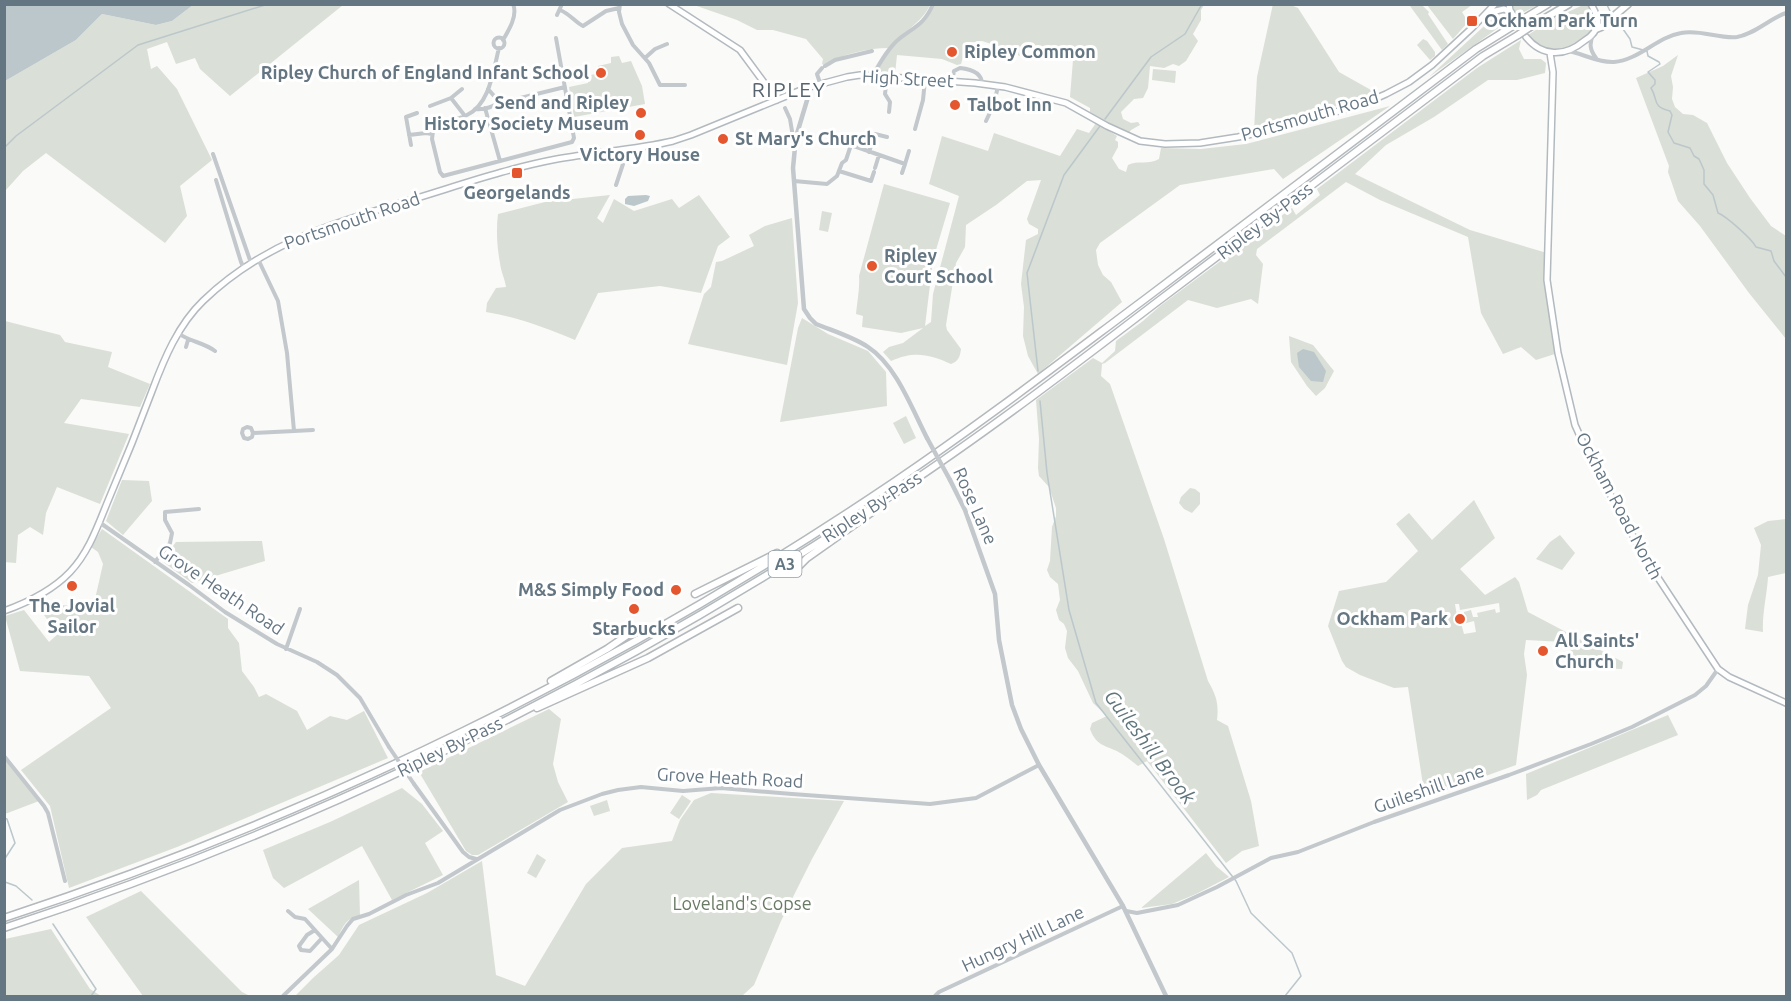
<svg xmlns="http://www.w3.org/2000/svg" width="1791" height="1001" viewBox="0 0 1791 1001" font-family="Ubuntu,sans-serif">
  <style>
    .green { fill: #dadfd7; fill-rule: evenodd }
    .water { fill: #bbc7cb }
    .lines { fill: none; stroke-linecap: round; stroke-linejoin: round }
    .stream { stroke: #bbc7cb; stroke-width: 1.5 }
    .secondary-casing { stroke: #b3babf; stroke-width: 8 }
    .trunk-casing { stroke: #b4b9bd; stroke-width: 9 }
    .minor { stroke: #c3c8cc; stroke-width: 4 }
    .tertiary { stroke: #c3c8cc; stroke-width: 4.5 }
    .secondary { stroke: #fff; stroke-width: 5 }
    .trunk { stroke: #fff; stroke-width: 6 }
    .trunk-bridge-casing { stroke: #b4b9bd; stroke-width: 9; stroke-linecap: butt }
    .minor-bridge { stroke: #c3c8cc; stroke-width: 4 }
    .tertiary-bridge { stroke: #c3c8cc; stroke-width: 4.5 }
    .trunk-bridge { stroke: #fff; stroke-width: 6 }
    .poi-dot { fill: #e4572e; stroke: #fff; stroke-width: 2 }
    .labels { text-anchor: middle; stroke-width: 6; stroke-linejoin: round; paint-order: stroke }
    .shield { fill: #fff; stroke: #939fa8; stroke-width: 1.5 }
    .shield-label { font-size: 16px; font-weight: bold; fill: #657683 }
    .poi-label { font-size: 18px; font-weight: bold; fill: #657683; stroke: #fff; text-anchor: start }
    .street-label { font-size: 18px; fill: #657683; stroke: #fff }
    .park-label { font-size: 18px; fill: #687a64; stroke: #fff }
    .water-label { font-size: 20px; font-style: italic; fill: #60757c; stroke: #fff }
    .quarter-label { font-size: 21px; letter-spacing: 1.5px; fill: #57646e; stroke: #fff }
  </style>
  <rect width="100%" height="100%" fill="#fafaf8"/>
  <path class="green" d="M1273 4 1291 5 1298 8 1339 72 1371 90 1373 94 1304 117 1254 130 1257 77Z
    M193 5H343L230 96 200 69 195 58 176 64 167 42 147 49 151 69 157 66 177 89 212 160 180 186 187 216 165 243 46 153 23 171 5 191V81L76 40 102 14 156 25 172 21Z
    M694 5H930C922 23 902 32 889 48 868 48 842 54 824 65L822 64 823 59 806 39 773 30H757L737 20Z
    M934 5H1204L1201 10V20L1193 34 1198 41 1186 61 1179 66 1173 64 1164 68 1150 66 1148 88 1143 98 1134 99 1121 112 1123 119 1131 123 1138 122 1140 125 1131 130 1128 134 1090 112V108L1070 97 1073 60 1046 46 1029 49 1023 57 1001 49V47L982 41 967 43 961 64 957 65 942 59 897 55 895 74 879 72 878 70C884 59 891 47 901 39 916 26 926 26 934 5Z
    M1412 5H1422L1429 12 1428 14 1448 44 1442 50 1410 6Z
    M1427 5H1472L1462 12 1468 22 1453 39Z
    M1513 5H1538L1516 16Z
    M1583 5H1589C1592 10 1596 16 1596 22 1595 29 1590 33 1585 37 1565 54 1545 56 1528 35L1551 20Z
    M1501 15 1508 21 1429 77 1495 16Z
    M1423 39 1427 41 1435 52V56L1430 60 1417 45Z
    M1521 40 1519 49 1524 59H1541L1546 63 1545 73 1517 80H1488L1434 117 1386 145 1355 174 1470 230 1547 253V280L1544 281 1551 326H1553L1558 353 1536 360 1521 347 1503 354 1481 313 1468 237 1380 200 1346 182 1257 249 1256 255 1263 264 1258 304 1251 299 1217 308 1188 300 1105 363 1102 364 1101 376 1110 384 1164 539 1208 681C1216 695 1219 703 1217 720L1228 726 1251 801 1259 846 1242 851 1226 863 1147 761 1138 766C1133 762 1128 758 1122 754 1108 745 1097 748 1090 729L1092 723 1107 716 1093 703 1078 671 1068 658 1065 648 1067 631 1064 624 1059 620 1056 610 1060 600 1058 584 1050 577 1047 570 1050 561 1052 527 1056 516V508L1049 487 1039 476 1038 468 1039 439 1036 400 1093 358 1102 363 1115 351 1116 341 1143 321 1160 306 1292 208 1296 215 1320 195 1317 189 1477 68Z
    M1678 55 1671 76 1673 87 1672 99 1675 107 1683 114 1693 115 1707 123 1727 163 1750 198 1771 226 1786 236V339L1749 293 1700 226 1678 201 1668 172 1669 166 1636 78 1663 66Z
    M619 56 622 63 631 61 642 86 645 104 574 117 569 87 588 83 587 76 599 73 598 66 611 63V57Z
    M1153 69 1176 71 1175 83 1152 80Z
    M1390 106 1283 179 1274 169 1180 185 1100 243 1096 250 1098 265 1103 275 1111 282 1122 302 1038 374 1028 356 1023 336 1024 307 1021 284 1026 240 1038 234V229L1029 224 1027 219 1041 180 1027 181 996 205 966 225 965 247 956 263 946 325 947 330 961 349C960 356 959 361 951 364 929 354 914 351 891 361L883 352 889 347 903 343 923 328 901 333 862 327 863 316 856 314C857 302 860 289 859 276L884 184 950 203 933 260 925 326 931 322 933 294 959 196 929 184 942 136 988 151 994 133 1060 156 1077 129 1089 133 1096 123 1117 136 1115 140 1118 142V147L1112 158 1119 169 1126 172 1128 165C1138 160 1149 165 1159 159L1161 148 1201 149 1246 144Z
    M610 195 597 218 603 223 614 199 634 211 672 199 679 208 699 195 730 237 718 246 701 293 660 286 598 293 575 340C546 328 517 317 486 312L487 303 496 288 506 287C505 279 501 272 500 263 497 247 496 230 498 214L545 202Z
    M822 211 832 213 828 232 819 230Z
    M792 218 798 303 787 365 688 344 704 294 711 287 716 262 722 261 754 246 749 235 765 226Z
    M802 318 828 334 868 351 886 372 887 406 780 422 798 328Z
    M5 321 60 335 65 342 112 352 108 367 150 384 140 407 81 399 64 423 129 434 100 504 57 487 46 513 43 535 30 527 18 535 16 563 4 562Z
    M1289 336 1313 345 1334 371 1325 388 1316 396 1307 386 1291 362Z
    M906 416 916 438 904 444 893 423Z
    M122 480 149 481 152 501 123 535 106 521Z
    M1190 488 1195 489 1200 493V504L1192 513 1184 509 1179 503 1181 497Z
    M1474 500 1495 538 1460 569 1485 595 1515 577 1519 582 1528 612 1623 662 1622 669 1599 668 1567 669 1565 666 1577 661 1571 652 1569 645 1564 642 1526 640 1524 654 1527 675 1516 765 1425 798 1408 687 1394 688 1360 675 1346 667 1342 661 1328 626 1339 591 1386 582 1418 551 1396 524 1409 513 1432 540ZM1499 603 1500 612 1496 613 1495 609 1477 613 1478 617H1473L1471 610 1464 612V614L1461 615 1463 624 1474 621 1476 632 1464 634 1461 623H1458L1455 604H1459L1460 610Z
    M1786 519V573L1768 577C1767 595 1762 613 1763 632L1745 629 1748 605 1758 575 1761 545 1754 528 1768 521Z
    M102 529 228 619V628L239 643 242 671 254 687 259 697 266 694 297 711 307 730 330 716 347 720 364 711 388 758 177 847 69 888 50 806 21 770 111 708 89 676 20 671 5 616 24 610 49 642 58 634 36 604 47 599 50 604 93 608 103 564 98 552 91 547Z
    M1560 535 1575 553 1562 570 1536 559 1550 542Z
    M262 541 265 561 192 583 162 561 176 542Z
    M549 709 561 719 553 764 558 782 568 802 478 855H472L466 851 419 772Z
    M1668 715 1678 735 1541 790 1537 795 1527 800 1526 774Z
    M4 757 39 801 5 814H4Z
    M402 788 422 804 443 831 425 843 443 875 392 900 362 846 284 888 273 878 263 850 330 822Z
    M711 793 844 801 812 859 781 921 754 985 742 996H295L313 978 339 955 359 925 427 893 482 861 496 975 525 986 586 884 622 848 672 841 680 820 694 800Z
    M682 795 691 801 679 819 670 813Z
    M607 800 610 811 594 816 590 806Z
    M1206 853 1216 866 1229 877 1196 894 1172 904 1141 908Z
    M537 854 546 860 536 878 527 873Z
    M359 880 360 916C347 917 343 926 338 937L308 909Z
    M141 891 242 992 250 996H143L86 917Z
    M51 929 90 989 101 996H5V939Z"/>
  <path class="water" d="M5 4H193V5L172 21 156 25 102 14 76 40 5 81Z
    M646 195 650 196 648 201 634 206 625 204V199L628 196Z
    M1303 349 1314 352 1326 371 1323 382 1311 381 1299 367 1297 353Z"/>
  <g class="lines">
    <path class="stream" d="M1607 5 1610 11
      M1618 22 1630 39 1632 47 1647 51 1648 56 1659 62 1660 64 1648 72 1655 80V84L1651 88C1659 101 1651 106 1670 111L1672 115 1668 132 1674 143 1690 148 1694 156 1699 159 1704 170V184L1713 195 1718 213C1726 216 1752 239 1756 247L1771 251 1774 261 1786 277
      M1105 119 1151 57 1185 34 1202 4
      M4 148 16 136 138 45 268 4
      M1038 371 1027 273 1064 175 1100 126
      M1040 401 1047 473 1069 610 1096 703 1236 881 1251 913 1292 953 1301 976 1285 996
      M4 818 7 819 15 843 4 860
      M4 876 5 882 16 886 32 900
      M53 924 96 989 91 996"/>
    <defs>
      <path id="secondary" d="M669 4 740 50 777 100
        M1509 4 1510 10 1515 18
        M1487 13 1504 9 1511 12
        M1526 37C1542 57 1565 57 1584 41 1591 37 1597 31 1598 22 1598 16 1594 10 1591 4
        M1550 53 1553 72 1547 280 1558 353 1575 425 1588 454 1645 558 1718 669 1729 677 1786 703
        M4 611C29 602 52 591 70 572 90 551 99 522 110 496 125 461 139 426 152 391 164 359 178 325 203 301 265 241 338 222 417 198 463 184 509 168 557 159 595 152 635 150 673 141L691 135 806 88 847 77 860 75 975 83 1005 87 1066 103 1107 126 1140 141 1165 144 1200 143 1238 137 1266 131 1361 105 1386 94 1409 82 1432 65 1473 27 1495 4"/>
      <path id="trunk" d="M1525 18 1548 4
        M1530 27 1569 4
        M1596 29 1601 27 1628 4
        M796 569 807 558 872 512
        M695 594 777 553
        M551 681 607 649 629 634
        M537 708 648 658 738 608
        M4 918C318 815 620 667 894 482 980 424 1062 361 1145 299 1256 216 1366 132 1476 49L1513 26
        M4 928C320 825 622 676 898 491 987 432 1072 367 1157 302 1266 220 1374 138 1483 56L1518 35"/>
    </defs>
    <use href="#secondary" class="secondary-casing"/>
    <use href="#trunk" class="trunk-casing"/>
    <path class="minor" d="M620 4 619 12 622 24 633 45 649 63 660 85H685
      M560 10C570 14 575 22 583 26L606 11 619 8
      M557 15 562 4
      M1593 35C1589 44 1590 50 1596 58
      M493.5 43a5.5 5.5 0 1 1 11 0a5.5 5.5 0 1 1-11 0Z
      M503 40C509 30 518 15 513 4
      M499 48C493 71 490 104 467 115 456 120 442 123 433 131L432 139 440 172 443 176 572 142 574 138 556 38
      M1569 51C1583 54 1599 63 1614 62 1639 60 1657 37 1681 33 1700 29 1719 39 1737 37 1755 34 1769 19 1786 13
      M645 58 655 49 667 44
      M825 66 835 60 872 51
      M873 75C880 63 888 48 899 39 914 27 925 24 933 4
      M887 76 885 94 890 102 889 112
      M952 82 954 71 960 68C970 69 982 72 982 84
      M820 83 817 74 822 68
      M488 89 495 97 504 102 565 87
      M451 98 465 116
      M430 106 451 98 462 89
      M485 108 500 161
      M785 108 790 119 794 143
      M475 109C483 110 496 107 500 100
      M986 121 994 104 998 86
      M915 129 923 100 925 80
      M409 135 426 133 432 134
      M411 145 406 117 417 113
      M869 152 875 134 887 137
      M213 154 251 263
      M875 168 879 155
      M839 171 871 181 874 172
      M902 173 905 164
      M216 180 241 262 244 268
      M794 181 827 184 837 176 842 163 846 160 851 145 905 164 909 151
      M616 185 628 149
      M178 333C190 342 203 342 215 351
      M186 347 188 340
      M294 431 313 430
      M253 433 251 428 247 427 243 429 242 433 244 438 248 439 252 437 253 433 294 431 287 353 278 301 258 259
      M99 522 189 585 225 612 277 644 317 662 337 675 360 698 389 747
      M155 562 170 543 172 533 165 520V512L199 509
      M286 649 300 609
      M4 756 44 806 48 813 65 881
      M414 784 463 852 469 857 476 859
      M288 911 295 917 305 919 332 949
      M1126 911 1137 913 1178 905 1217 887 1271 858 1298 852 1374 822 1509 775 1591 744 1632 727 1695 695 1706 686 1718 669
      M315 930 307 935 299 946 301 950 310 951 322 938
      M283 996 332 949 347 926 353 919 369 914 406 895 438 883 560 810 602 794 618 790 641 787 683 791 721 788 792 794 930 804 976 798 1039 765
      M935 996 939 992 1123 906"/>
    <path class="tertiary" d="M806 88 808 97 796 137 793 168 804 309 810 318 816 324C833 331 853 337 868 347 896 365 912 409 927 438
      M950 480 965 510 995 594 999 640 1012 705 1021 729 1039 765 1123 906 1166 996"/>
    <use href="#secondary" class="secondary"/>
    <use href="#trunk" class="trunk"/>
    <defs>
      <path id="trunk-bridge" d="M1513 26 1525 18
        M1518 35 1530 27"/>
    </defs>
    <use href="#trunk-bridge" class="trunk-bridge-casing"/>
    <path class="minor-bridge" d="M389 747 414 784"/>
    <path class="tertiary-bridge" d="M927 438 950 480"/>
    <use href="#trunk-bridge" class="trunk-bridge"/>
  </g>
  <g class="poi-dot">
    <rect x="1466" y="15" width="12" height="12" rx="3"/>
    <circle cx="952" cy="52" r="6"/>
    <circle cx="601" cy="73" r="6"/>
    <circle cx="955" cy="105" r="6"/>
    <circle cx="641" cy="113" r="6"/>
    <circle cx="640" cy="135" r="6"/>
    <circle cx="723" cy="139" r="6"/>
    <rect x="511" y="167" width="12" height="12" rx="3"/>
    <circle cx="872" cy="266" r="6"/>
    <circle cx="72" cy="586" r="6"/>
    <circle cx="676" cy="590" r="6"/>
    <circle cx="634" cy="609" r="6"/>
    <circle cx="1460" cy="619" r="6"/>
    <circle cx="1543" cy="651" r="6"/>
  </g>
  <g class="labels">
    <rect class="shield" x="768.5" y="551" width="33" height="26" rx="4.5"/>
    <g class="shield-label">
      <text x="785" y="570">A3</text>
    </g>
    <g class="poi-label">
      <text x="1484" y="27">Ockham Park Turn</text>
      <text x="964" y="58">Ripley Common</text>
      <text x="589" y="79" text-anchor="end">Ripley Church of England Infant School</text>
      <text x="629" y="109" text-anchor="end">Send and Ripley<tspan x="629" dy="21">History Society Museum</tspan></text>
      <text x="967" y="111">Talbot Inn</text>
      <text x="735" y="145">St Mary's Church</text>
      <text x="640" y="161" text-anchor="middle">Victory House</text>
      <text x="517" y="199" text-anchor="middle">Georgelands</text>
      <text x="884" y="262">Ripley<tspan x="884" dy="21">Court School</tspan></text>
      <text x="664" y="596" text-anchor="end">M&amp;S Simply Food</text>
      <text x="72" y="612" text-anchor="middle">The Jovial<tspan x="72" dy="21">Sailor</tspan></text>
      <text x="1448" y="625" text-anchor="end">Ockham Park</text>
      <text x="634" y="635" text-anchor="middle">Starbucks</text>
      <text x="1555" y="647">All Saints'<tspan x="1555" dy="21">Church</tspan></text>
    </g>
    <g class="street-label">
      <text transform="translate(908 79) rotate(3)" y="6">High Street</text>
      <text transform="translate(1310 116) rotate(-16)" y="6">Portsmouth Road</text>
      <text transform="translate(352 221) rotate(-19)" y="6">Portsmouth Road</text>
      <text transform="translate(1265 221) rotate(-37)" y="6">Ripley By-Pass</text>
      <text transform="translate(975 506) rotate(66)" y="6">Rose Lane</text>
      <text transform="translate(1619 506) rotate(62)" y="6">Ockham Road North</text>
      <text transform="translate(872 507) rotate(-33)" y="6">Ripley By-Pass</text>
      <text transform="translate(221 590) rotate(34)" y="6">Grove Heath Road</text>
      <text transform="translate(450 747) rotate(-26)" y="6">Ripley By-Pass</text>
      <text transform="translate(730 778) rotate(3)" y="6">Grove Heath Road</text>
      <text transform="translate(1429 789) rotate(-19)" y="6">Guileshill Lane</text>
      <text transform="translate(1023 939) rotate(-25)" y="6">Hungry Hill Lane</text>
    </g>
    <g class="park-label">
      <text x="742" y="910">Loveland's Copse</text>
    </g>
    <g class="water-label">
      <text transform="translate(1150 747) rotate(53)" y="7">Guileshill Brook</text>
    </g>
    <g class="quarter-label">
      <text x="789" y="97">RIPLEY</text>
    </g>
  </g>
  <rect width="1791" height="1001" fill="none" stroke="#657683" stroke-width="12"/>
</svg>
